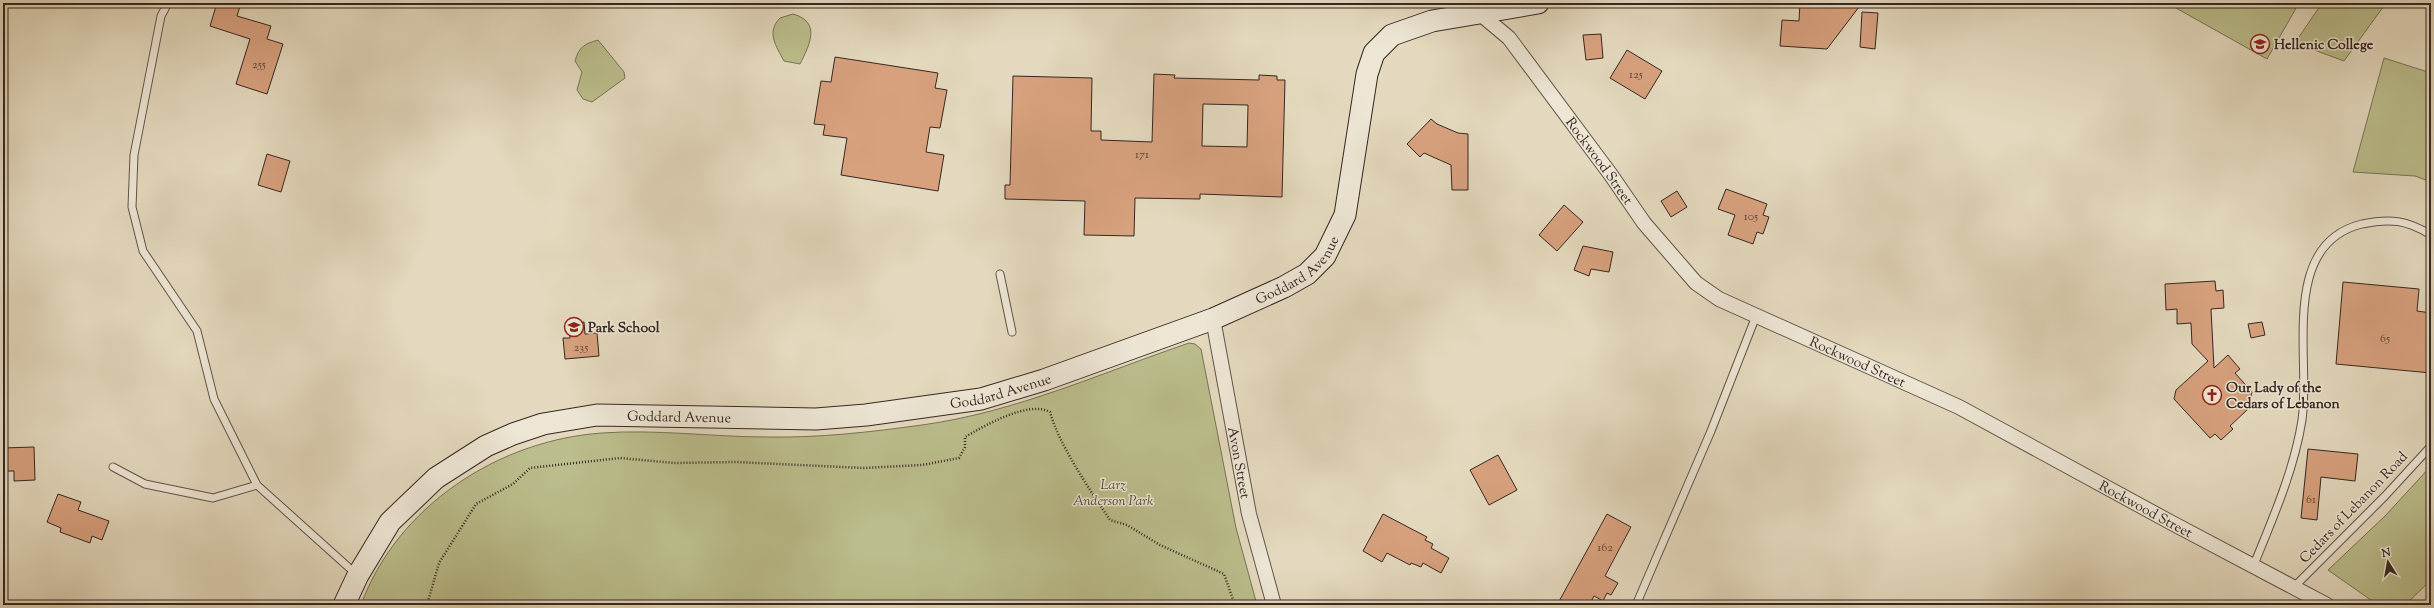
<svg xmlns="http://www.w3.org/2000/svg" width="2434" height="608" viewBox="0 0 2434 608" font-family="'Sorts Mill Goudy',serif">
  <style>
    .green { fill: #bbbd8c; stroke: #787257 }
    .building { fill: #d8a17e; stroke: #352722; fill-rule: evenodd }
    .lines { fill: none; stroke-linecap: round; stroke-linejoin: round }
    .service-casing { stroke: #615449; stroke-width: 9 }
    .minor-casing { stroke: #615449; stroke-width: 16 }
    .secondary-casing { stroke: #352722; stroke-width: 23 }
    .path { stroke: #352722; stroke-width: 2.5; stroke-dasharray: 1 2; stroke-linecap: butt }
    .service { stroke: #ede6d5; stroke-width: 7 }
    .minor { stroke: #ede6d5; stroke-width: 14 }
    .secondary { stroke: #ede6d5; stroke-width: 21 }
    .labels { text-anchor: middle; stroke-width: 3; stroke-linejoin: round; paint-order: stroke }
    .number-label { font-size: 12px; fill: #5e4639 }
    .poi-label { font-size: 14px; font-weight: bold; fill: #352722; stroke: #ede6d5; text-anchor: start }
    .street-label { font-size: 14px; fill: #352722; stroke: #ede6d5 }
    .park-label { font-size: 14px; font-style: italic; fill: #564c3c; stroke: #ede6d5 }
  </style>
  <rect width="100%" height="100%" fill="#e4d9be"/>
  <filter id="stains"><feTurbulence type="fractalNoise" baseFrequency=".005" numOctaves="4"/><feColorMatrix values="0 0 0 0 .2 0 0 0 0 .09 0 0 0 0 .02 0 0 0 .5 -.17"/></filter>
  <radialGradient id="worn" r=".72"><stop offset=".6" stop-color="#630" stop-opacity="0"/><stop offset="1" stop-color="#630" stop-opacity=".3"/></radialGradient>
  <path class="green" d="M2167 3H2299L2267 59Z
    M2322 3H2386L2344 61 2295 43Z
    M793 14C822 22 809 46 800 64L784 61C776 46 766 32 780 18Z
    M598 40 624 72 625 78 592 102 583 99 577 90 582 72 575 61C579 47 584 44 598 40Z
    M2384 58 2431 73V182L2415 176 2353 172Z
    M1189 343 1195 344 1201 349 1236 528 1257 605H361C397 506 499 440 602 433 656 429 712 437 767 437 819 438 871 432 922 425 1016 412 1101 373 1189 343Z
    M2431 466V580L2405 605H2378L2328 570 2385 516Z"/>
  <path class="building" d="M217 3H241L237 16 271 26 267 39 283 44 267 94 236 84 250 39 210 26Z
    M1800 3H1862L1827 49 1780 46 1782 20 1799 21Z
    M1862 12 1878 13 1875 49 1860 47Z
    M1601 34 1603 58 1586 60 1583 35Z
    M1627 50 1662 71 1645 99 1610 78Z
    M835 57 938 73 935 88 947 90 940 128 930 127 926 152 944 155 938 191 841 175 847 138 823 135 825 125 814 124 821 81 831 82Z
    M1154 74 1175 75 1174 78 1259 80V75L1277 76V80H1285L1282 197 1200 194V199L1135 198 1134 236 1084 235 1085 201 1005 199V185H1010L1013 76 1092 78 1091 131H1101V140L1152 142ZM1203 104 1248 105 1247 147 1202 146Z
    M1431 119 1437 124 1458 133 1468 134V190H1452L1451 165 1424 153 1420 157 1407 144Z
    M267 154 290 161 281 192 258 185Z
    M1726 189 1767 204 1763 215 1769 217 1763 234 1757 232 1753 244 1728 235 1735 215 1718 209Z
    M1677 191 1687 207 1671 217 1661 201Z
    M1564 205 1583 222 1557 251 1539 235Z
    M1583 246 1613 252 1609 272 1591 269 1589 276 1574 270Z
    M2215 281 2216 291 2223 290 2224 308 2211 309 2214 368 2228 355 2240 369 2235 373 2252 392 2248 409 2230 426 2233 429 2221 440 2215 434 2210 438 2174 399 2176 390 2208 361 2192 344 2191 323 2177 324V309L2166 310 2165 284Z
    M2343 282 2419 289 2417 311 2431 313V373L2336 364Z
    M584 322 585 334 597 333 599 356 565 359 563 338H570L569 323Z
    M2262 322 2265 335 2251 338 2248 324Z
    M34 447 35 480 14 481V471H3V448Z
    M2308 449 2358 454 2355 481 2321 477 2317 520 2301 518Z
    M1498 455 1517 490 1489 505 1470 470Z
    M58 494 81 502 78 510 109 521 102 540 92 536 90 543 60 532 61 528 47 522Z
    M1383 514 1427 537 1425 540 1433 544 1431 548 1449 558 1441 573 1423 563 1421 567 1411 563 1410 565 1387 553 1382 562 1363 551Z
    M1607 514 1631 527 1605 576 1618 583 1611 595 1607 593 1603 601 1594 596 1589 605H1557Z"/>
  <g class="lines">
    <defs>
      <path id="service" d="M1000 274 1012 332
        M113 467 145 484 213 498 257 485 214 399 197 331 143 251 132 207 134 155 161 16 168 3
        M257 485 356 574
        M2253 567C2272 520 2294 471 2302 420 2311 358 2279 244 2362 224 2390 218 2407 220 2431 235
        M2294 587 2385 496 2431 446
        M1636 605 1711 431 1756 316"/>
      <g id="minor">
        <path id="s1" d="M1478 12 1509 38 1611 175 1644 223 1696 283 1719 299 1959 407 2172 523 2327 605"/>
        <path id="s2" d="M1213 319 1249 514 1274 605"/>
      </g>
      <g id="secondary">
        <path id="s3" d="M344 605 358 575 390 522 436 478 486 446 513 434 543 424 597 415 816 419 866 415 981 399 1044 380 1213 319 1284 287 1307 274 1325 256 1345 215 1367 74 1374 53 1392 35 1432 21 1538 3"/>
      </g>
    </defs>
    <use href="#service" class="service-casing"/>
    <use href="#minor" class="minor-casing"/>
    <use href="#secondary" class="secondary-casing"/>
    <path class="path" d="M427 605 439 563 476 504 513 484 530 468 620 458 674 463 736 462 864 468 922 465 959 458 965 447V437C984 426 1029 400 1050 412 1059 445 1090 490 1110 520L1127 525 1160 545 1224 574 1235 605"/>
    <use href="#service" class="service"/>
    <use href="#minor" class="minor"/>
    <use href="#secondary" class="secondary"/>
  </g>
  <defs>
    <symbol id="university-ring" viewBox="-11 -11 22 22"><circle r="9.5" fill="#ede6d5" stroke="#8f2418" stroke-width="1.5"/><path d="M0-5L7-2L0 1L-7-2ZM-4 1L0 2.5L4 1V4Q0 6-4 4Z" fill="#8f2418"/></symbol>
    <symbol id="school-ring" viewBox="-11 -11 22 22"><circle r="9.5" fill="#ede6d5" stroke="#8f2418" stroke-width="1.5"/><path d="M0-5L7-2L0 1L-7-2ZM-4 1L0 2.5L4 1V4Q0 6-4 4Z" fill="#8f2418"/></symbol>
    <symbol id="church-ring" viewBox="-11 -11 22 22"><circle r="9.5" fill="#ede6d5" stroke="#8f2418" stroke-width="1.5"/><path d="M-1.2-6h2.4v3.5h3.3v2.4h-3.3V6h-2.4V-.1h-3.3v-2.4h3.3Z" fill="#8f2418"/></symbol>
  </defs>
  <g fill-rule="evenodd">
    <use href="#university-ring" x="2249" y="33" width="22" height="22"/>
    <use href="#school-ring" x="563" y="316" width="22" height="22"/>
    <use href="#church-ring" x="2201" y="384" width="22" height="22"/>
  </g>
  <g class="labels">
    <g class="number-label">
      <text x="259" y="68">255</text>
      <text x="1636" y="78">125</text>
      <text x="1142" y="158">171</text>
      <text x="1751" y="220">105</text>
      <text x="2385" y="342">65</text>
      <text x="581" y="351">235</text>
      <text x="2311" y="503">61</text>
      <text x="1605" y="551">162</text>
    </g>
    <g class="poi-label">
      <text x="2274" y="49">Hellenic College</text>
      <text x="588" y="332">Park School</text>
      <text x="2226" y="392">Our Lady of the<tspan x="2226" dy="16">Cedars of Lebanon</tspan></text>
    </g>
    <g class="street-label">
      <text dy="5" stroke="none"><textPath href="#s1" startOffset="193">Rockwood Street</textPath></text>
      <text dy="5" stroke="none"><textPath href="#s3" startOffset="1064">Goddard Avenue</textPath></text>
      <text dy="5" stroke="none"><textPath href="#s1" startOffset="529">Rockwood Street</textPath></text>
      <text dy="5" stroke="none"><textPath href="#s3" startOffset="740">Goddard Avenue</textPath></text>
      <text dy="5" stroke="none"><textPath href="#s3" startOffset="416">Goddard Avenue</textPath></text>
      <text dy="5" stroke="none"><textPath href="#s2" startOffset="146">Avon Street</textPath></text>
      <text transform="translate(2353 507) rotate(-46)" y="5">Cedars of Lebanon Road</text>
      <text dy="5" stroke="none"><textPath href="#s1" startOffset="853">Rockwood Street</textPath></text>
    </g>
    <g class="park-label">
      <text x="1113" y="489">Larz<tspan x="1113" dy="16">Anderson Park</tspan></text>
    </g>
  </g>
  <rect width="2434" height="608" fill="none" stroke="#e4d9be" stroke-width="16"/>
  <rect x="4" y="4" width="2426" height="600" fill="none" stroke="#352722" stroke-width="2"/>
  <rect x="8" y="8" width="2418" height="592" fill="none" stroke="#352722"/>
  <g transform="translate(2388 562) rotate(349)" stroke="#ede6d5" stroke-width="3" paint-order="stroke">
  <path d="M0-3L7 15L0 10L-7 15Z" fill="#352722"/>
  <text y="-6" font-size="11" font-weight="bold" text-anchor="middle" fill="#352722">N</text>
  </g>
  <rect width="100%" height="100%" filter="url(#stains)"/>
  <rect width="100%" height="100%" fill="url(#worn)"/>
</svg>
